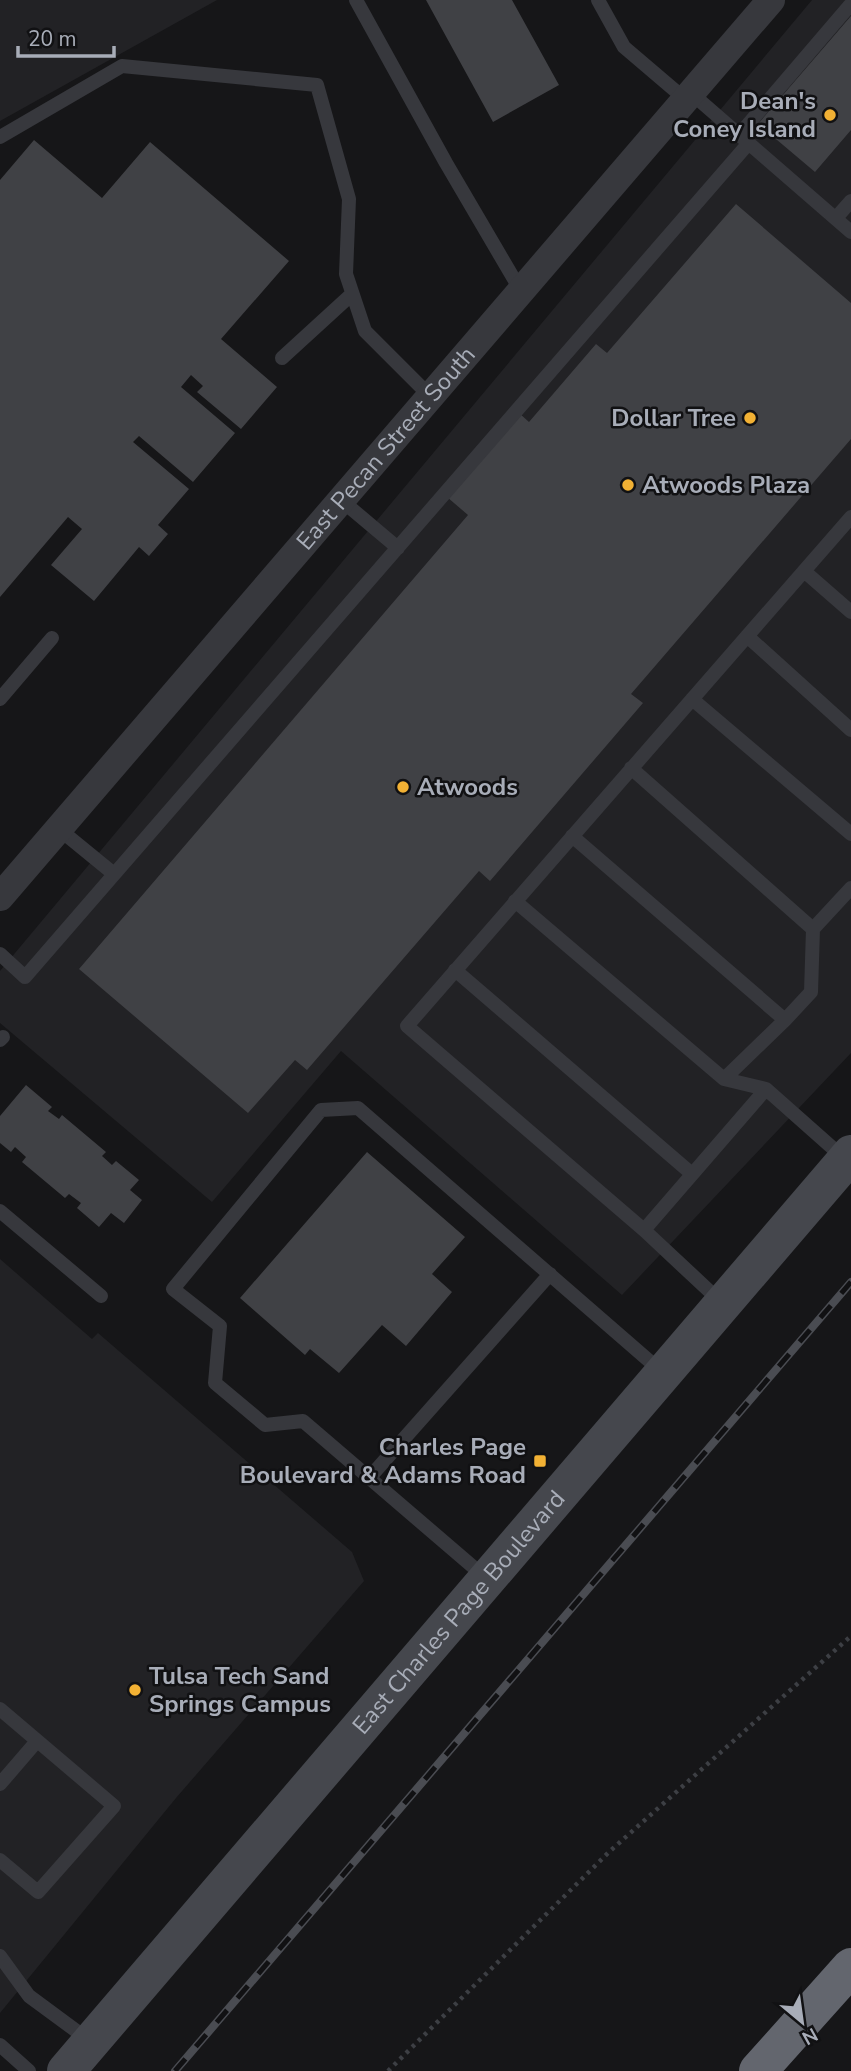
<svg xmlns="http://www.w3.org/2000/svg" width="851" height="2071" viewBox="0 0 851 2071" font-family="'Nunito Sans',sans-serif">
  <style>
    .built { fill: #222225 }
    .building { fill: #404145 }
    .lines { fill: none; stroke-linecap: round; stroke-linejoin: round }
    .path { stroke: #3d3f44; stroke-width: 4.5; stroke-dasharray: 3.5 5; stroke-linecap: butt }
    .lane { stroke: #37383d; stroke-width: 14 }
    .street { stroke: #37383d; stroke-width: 28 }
    .secondary { stroke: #45474d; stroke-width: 38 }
    .highway { stroke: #63666e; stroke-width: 38 }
    .rail-casing { stroke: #4a4c52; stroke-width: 8 }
    .rail { stroke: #111113; stroke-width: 5; stroke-dasharray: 16; stroke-linecap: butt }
    .poi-dot { fill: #f2b134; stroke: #111113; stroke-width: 2.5 }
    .labels { text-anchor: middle; stroke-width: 5; stroke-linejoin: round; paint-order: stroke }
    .poi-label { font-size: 24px; font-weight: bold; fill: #a8adb8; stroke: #111113; text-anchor: end }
    .street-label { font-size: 24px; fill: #a8adb8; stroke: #111113 }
  </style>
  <rect width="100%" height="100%" fill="#161618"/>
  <path class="built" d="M0 0H217L0 121Z
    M812 0H851V1053L622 1295 341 1051 212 1202 0 1023V971Z
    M0 1259 92 1339 98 1333 352 1552 364 1581 176 1798 0 2013Z"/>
  <path class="building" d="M426 0H512L559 85 493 122Z
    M851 16V130L815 172 758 124Z
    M34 140 102 198 150 142 289 261 221 339 277 387 241 429 197 392 203 386 191 375 181 387 235 433 193 482 139 436 133 442 189 489 158 525 168 534 149 556 139 547 94 601 51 565 82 529 68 517 0 597V180Z
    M736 204 851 303V439L631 694 643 703 490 881 479 871 307 1070 295 1060 248 1113 79 969 468 515 447 497 519 413 529 422 596 344 607 353Z
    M26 1085 52 1107 48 1111 59 1119 62 1115 106 1152 102 1156 112 1165 116 1161 139 1180 130 1190 142 1200 124 1223 111 1213 99 1227 77 1208 81 1203 69 1194 65 1198 22 1162 26 1157 15 1147 11 1152 0 1143V1116Z
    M367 1152 465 1237 432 1274 452 1292 406 1346 382 1325 339 1373 310 1349 305 1355 240 1298Z"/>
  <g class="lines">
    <path class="path" d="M388 2071 609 1852 851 1636"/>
    <path class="lane" d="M356 0 446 163 521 291
      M598 0 624 47 685 99
      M691 93 851 232
      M739 135 851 4
      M0 137 122 66 317 85 349 199 346 274 365 331 430 396
      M836 218 851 201
      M282 358 352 294
      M341 500 398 548
      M804 571 851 612
      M747 636 851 730
      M0 699 52 638
      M692 699 851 834
      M631 768 813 929
      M59 829 114 874
      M572 836 785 1020
      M515 901 724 1079 766 1089 845 1159
      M0 954 25 977 748 144
      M455 970 692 1174
      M0 1040 3 1037
      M724 1079 785 1020 811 992 813 929 851 888
      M0 1211 101 1296
      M644 1230 766 1089
      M721 1302 644 1230 407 1026 851 517
      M370 1477 550 1274
      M486 1578 303 1421 265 1425 215 1383 220 1326 173 1289 321 1110 358 1108 662 1372
      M0 1709 114 1806 38 1892 0 1860
      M0 1784 37 1741
      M0 1956 29 1996 90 2041
      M0 2045 29 2071"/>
    <path class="street" id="s1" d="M0 897 771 0"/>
    <path class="secondary" id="s2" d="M66 2071 851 1154"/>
    <path class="highway" d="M758 2071 851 1967"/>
    <defs>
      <path id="rail" d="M175 2071 851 1282"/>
    </defs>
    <use href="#rail" class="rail-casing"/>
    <use href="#rail" class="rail"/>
  </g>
  <g class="poi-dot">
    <circle cx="830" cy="115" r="7"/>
    <circle cx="750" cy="418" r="7"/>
    <circle cx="628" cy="485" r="7"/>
    <circle cx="403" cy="787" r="7"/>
    <rect x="533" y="1454" width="14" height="14" rx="3.5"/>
    <circle cx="135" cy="1690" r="7"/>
  </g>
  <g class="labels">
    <g class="poi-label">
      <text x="816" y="109">Dean's<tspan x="816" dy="28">Coney Island</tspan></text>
      <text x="736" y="426">Dollar Tree</text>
      <text x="642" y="493" text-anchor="start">Atwoods Plaza</text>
      <text x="417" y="795" text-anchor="start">Atwoods</text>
      <text x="526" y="1455">Charles Page<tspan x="526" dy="28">Boulevard &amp; Adams Road</tspan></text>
      <text x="149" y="1684" text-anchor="start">Tulsa Tech Sand<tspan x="149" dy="28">Springs Campus</tspan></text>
    </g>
    <g class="street-label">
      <text dy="8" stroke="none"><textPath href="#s1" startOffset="592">East Pecan Street South</textPath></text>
      <text dy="8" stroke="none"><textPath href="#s2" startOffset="604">East Charles Page Boulevard</textPath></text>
    </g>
  </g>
  <g transform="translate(802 2022) rotate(151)" stroke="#111113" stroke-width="5" paint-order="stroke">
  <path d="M0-5L12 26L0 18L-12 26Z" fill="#a8adb8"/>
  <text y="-10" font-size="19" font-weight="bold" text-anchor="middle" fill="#a8adb8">N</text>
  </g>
  <path d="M18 46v10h96v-10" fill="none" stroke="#a8adb8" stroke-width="3.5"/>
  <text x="28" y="46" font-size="21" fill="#a8adb8" stroke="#111113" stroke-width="5" paint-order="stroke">20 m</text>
</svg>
